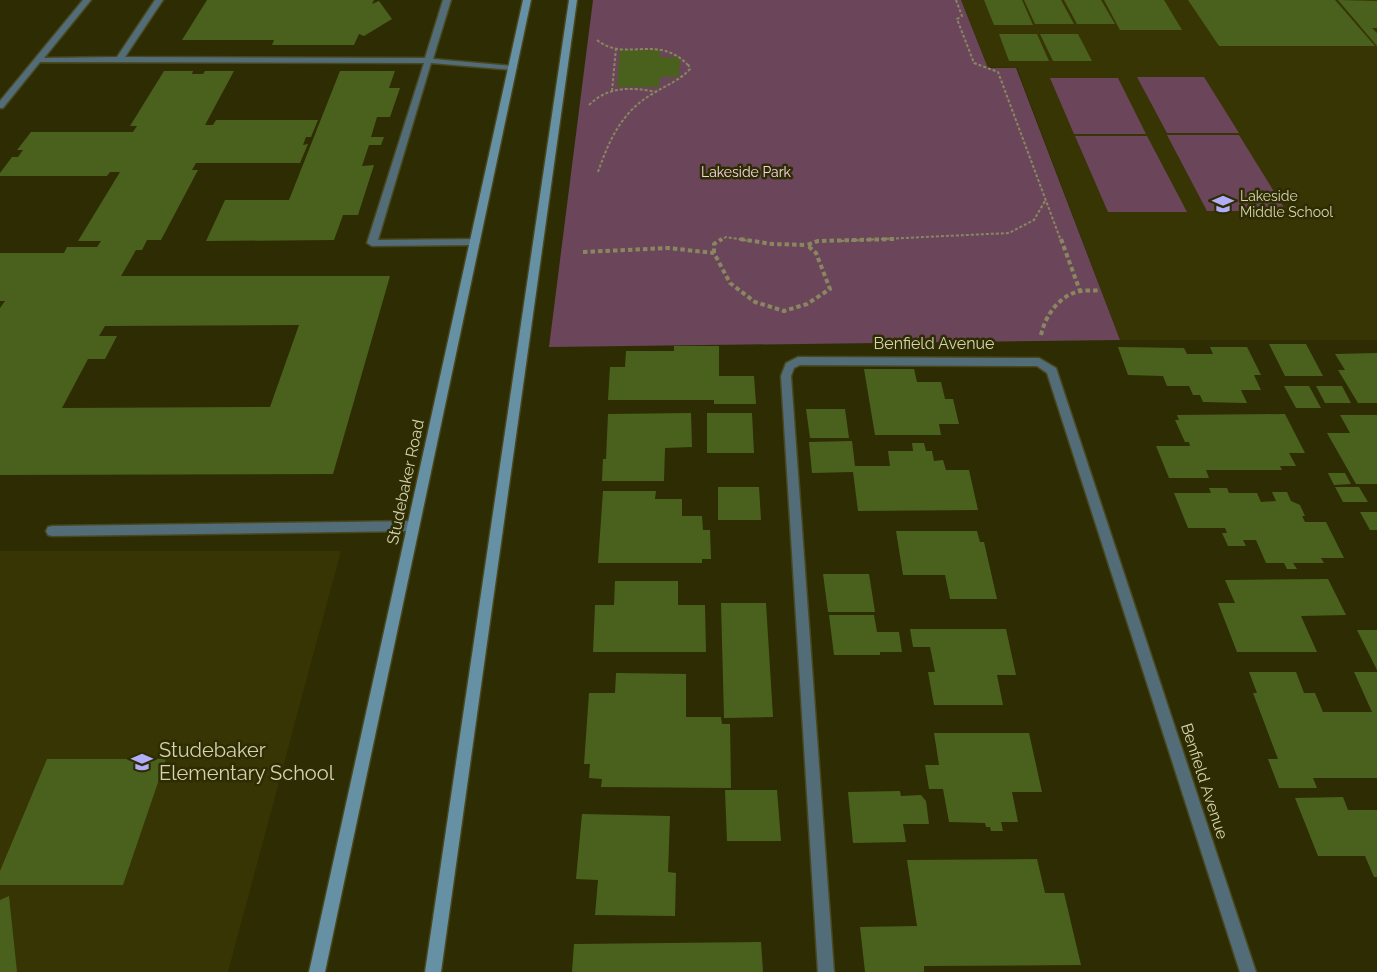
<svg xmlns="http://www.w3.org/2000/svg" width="1377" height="972" viewBox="0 0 1377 972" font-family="Raleway,sans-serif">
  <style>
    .built { fill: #373504 }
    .green { fill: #6b465a }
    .building { fill: #4a611e; fill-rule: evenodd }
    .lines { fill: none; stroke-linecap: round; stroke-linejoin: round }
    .lane-casing { stroke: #49471e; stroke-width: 3 }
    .street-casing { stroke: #49471e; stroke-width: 3 }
    .secondary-casing { stroke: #49471e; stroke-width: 3 }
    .path-far1 { stroke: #898760; stroke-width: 2; stroke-dasharray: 3 2; stroke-linecap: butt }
    .path { stroke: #898760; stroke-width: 4; stroke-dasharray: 4.5 3; stroke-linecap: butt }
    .lane { fill: #526c78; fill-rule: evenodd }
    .street { fill: #526c78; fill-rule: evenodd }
    .secondary { fill: #6691a4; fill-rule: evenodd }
    .labels { text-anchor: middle; stroke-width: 5; stroke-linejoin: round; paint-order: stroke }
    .far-park-label { font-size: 14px; fill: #f7d4e5; stroke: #2e2c02 }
    .far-poi-label { font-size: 14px; fill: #d5d4b0; stroke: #2e2c02; text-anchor: start }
    .street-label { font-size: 16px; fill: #d5d4b0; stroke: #2e2c02 }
    .near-poi-label { font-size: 20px; fill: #d5d4b0; stroke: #2e2c02; text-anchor: start }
  </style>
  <rect width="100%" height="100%" fill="#2e2c02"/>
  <path class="built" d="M961 0H1377V340H1120L1017 68 988 67Z
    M0 551H341L228 972H0Z"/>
  <path class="green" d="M593 0H961L988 68H1016L1120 340 549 347Z
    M1137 77H1204L1239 133H1167Z
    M1050 78H1118L1146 134H1074Z
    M1167 135H1239L1286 211H1207Z
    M1075 136H1147L1187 212H1108Z"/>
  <path class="building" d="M207 0H374L372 4 379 1 392 19 364 36 359 34 354 45H272L274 40H182Z
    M984 0H1022L1033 25H994Z
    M1024 0H1061L1074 24H1035Z
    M1064 0H1101L1115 24H1077Z
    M1104 0H1164L1182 30H1120Z
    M1188 0H1335L1375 46H1219Z
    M1338 0 1377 1V28H1372L1377 33V46Z
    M999 34H1037L1049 61H1009Z
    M1040 34H1078L1092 61H1053Z
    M620 50H660V57H680L679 77H660L659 87H617Z
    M164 71H193L192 74H203L205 71H234L205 125H213L216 120H318L311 137H306L303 145 308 144 300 163H196L192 170H198L161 240H147L142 250H136L121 276H390L333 474 0 475V308L5 301H0V253H64L67 247H97L101 241H78L120 172H110L107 176H0V173L12 157H18L23 150H17L31 132H133L137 126H130ZM299 325 270 407 62 408 88 359H105L117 336H99L105 326Z
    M340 71H395L389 88H400L390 117H377L371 137H384L381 145H369L362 166 374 165 358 215H343L334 240 206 241 225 200H289Z
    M1269 344H1306L1323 376H1285Z
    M674 346H719V376H754L756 404H714V400H608L610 367H625L626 351H674Z
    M1118 347 1184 348 1187 354H1213L1210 347H1247L1261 375H1254L1261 390H1241L1247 403 1203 402 1200 395H1193L1189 386H1167L1163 376 1128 375Z
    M1377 353V403H1358L1338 370H1345L1335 354Z
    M864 369H914L917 382H941L945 399H953L959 424H939L941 435H875Z
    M1284 386H1309L1321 408H1296Z
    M1316 386H1342L1351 403H1325Z
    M806 409H845L849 438H810Z
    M691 413 692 447 665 448 664 481H602L603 459H606L608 414Z
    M707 413H752L754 453H707Z
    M1285 414 1305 453H1289L1296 466H1280L1282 470H1206L1209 478H1169L1156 446H1190L1189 442H1185L1175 420H1179L1177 415Z
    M1340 415H1377V484H1356L1327 433H1350Z
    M852 441 855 466H890L888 451H913L912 443H924L926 451H932L934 461 943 460 946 470H969L978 510 858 511 853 472 812 473 809 442Z
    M1328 473H1345L1351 484 1334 485Z
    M718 487H759L761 520H718Z
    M1335 487H1359L1368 502H1343Z
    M1209 488H1227L1229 493H1257L1261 502 1276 501 1272 492H1287L1291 501 1300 505 1305 516H1302L1305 522H1326L1344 558H1321L1324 563H1293L1297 569H1287L1284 563H1266L1256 540H1243L1246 546H1228L1222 533H1227L1225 528H1188L1174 493H1211Z
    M603 491H656L655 499H682V516H702L703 530H710L711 559H702V563H598Z
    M1360 512H1377V530H1370Z
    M896 531H977L980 542H984L997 599H950L945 575H903Z
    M823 574H869L875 612H828Z
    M1328 579 1346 615 1301 616 1317 652H1237L1218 603H1235L1225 580Z
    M615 581H678V605H705L706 652H593L595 605H614Z
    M721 603H766L773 717 724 718Z
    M829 615H874L877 632H899L902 652H880V655H834Z
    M910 629H1006L1016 675H997L1003 705H934L928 672H935L930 647H913Z
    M1357 630H1377V670Z
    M1249 672H1296L1304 693H1315L1323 712H1372L1354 672H1377V778H1313L1317 788H1279L1268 759H1278L1253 693H1257Z
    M616 673 686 674V717H721L722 724H730L731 788 601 787 602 779 589 778 590 764H584L589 693H615Z
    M934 733H1029L1042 792H1012L1018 822H1001L1003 831H991L990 827H986L985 823 949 822 943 789H929L925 765H939Z
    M47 759H166L123 885H0V871Z
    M725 790H777L781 841H727Z
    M900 791 901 796 921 795 926 801 929 824H903L906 842 853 843 848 792Z
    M1343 797 1348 810H1377V877H1374L1365 856H1318L1295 798Z
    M582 814 670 816 668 872 676 873 675 916 595 915 598 880 576 879Z
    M1037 859 1045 893H1064L1081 965 924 966V972H865L860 927 917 926 907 860Z
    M9 896 17 972H0V900Z
    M761 942 763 972H572L574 944Z"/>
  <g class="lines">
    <defs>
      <path id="lane" d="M83 0H91L44 58 117 57 155 0H163L125 57 425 58 443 0H451L433 59 513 66 517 68 513 70 431 63 378 240 475 239 480 242 475 245 372 246 367 243 424 63 40 62 3 108H0V101Z
        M413 521 417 522 419 526 417 530 413 531 52 536 48 535 46 531 48 527 52 526Z"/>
      <path id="street" d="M798 357 1039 358 1056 368 1256 972H1240L1047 373 1037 366 800 365 794 368 791 376 834 972H818L781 376 786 363Z"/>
      <path id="secondary" d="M523 0H531L325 972H309Z
        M569 0H577L441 972H425Z"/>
    </defs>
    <use href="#lane" class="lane-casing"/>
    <use href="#street" class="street-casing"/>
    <use href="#secondary" class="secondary-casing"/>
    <path class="path-far1" d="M956 0 962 16 957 19 974 63 998 72 1061 241
      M597 40C626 63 657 33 688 65
      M612 91 616 48
      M589 105C608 86 632 87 657 92
      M598 172C608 143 621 113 649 96 661 88 674 83 685 74L690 69 688 64
      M720 241 726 237 750 241
      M841 241 1009 233 1034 220 1045 201"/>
    <path class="path" d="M740 239 772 244 807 245
      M1061 239 1080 291
      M583 252 668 248 714 253 730 283 755 302 784 311 807 304 830 289 816 253 807 245 818 241 894 239
      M714 253V244L722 239
      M1041 335C1045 316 1060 294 1081 291 1087 290 1094 291 1100 290"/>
    <use href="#lane" class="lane"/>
    <use href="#street" class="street"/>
    <use href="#secondary" class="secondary"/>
  </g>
  <defs>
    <symbol id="school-bare" viewBox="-9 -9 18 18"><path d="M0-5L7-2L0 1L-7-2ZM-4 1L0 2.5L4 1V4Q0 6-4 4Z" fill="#b2adf9" stroke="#2e2c02" stroke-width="2.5" paint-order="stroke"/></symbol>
  </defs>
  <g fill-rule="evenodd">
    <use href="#school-bare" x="1208" y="189" width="30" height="30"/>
    <use href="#school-bare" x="127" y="747" width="30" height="30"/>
  </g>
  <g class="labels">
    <g class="far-park-label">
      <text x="746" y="177">Lakeside Park</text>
    </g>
    <g class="far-poi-label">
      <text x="1240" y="201">Lakeside<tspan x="1240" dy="16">Middle School</tspan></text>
    </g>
    <g class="street-label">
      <text x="934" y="349">Benfield Avenue</text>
      <text transform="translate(405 482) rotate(-78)" y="6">Studebaker Road</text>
      <text transform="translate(1205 781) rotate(72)" y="6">Benfield Avenue</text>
    </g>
    <g class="near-poi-label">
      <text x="159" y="757">Studebaker<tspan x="159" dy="23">Elementary School</tspan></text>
    </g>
  </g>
</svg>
